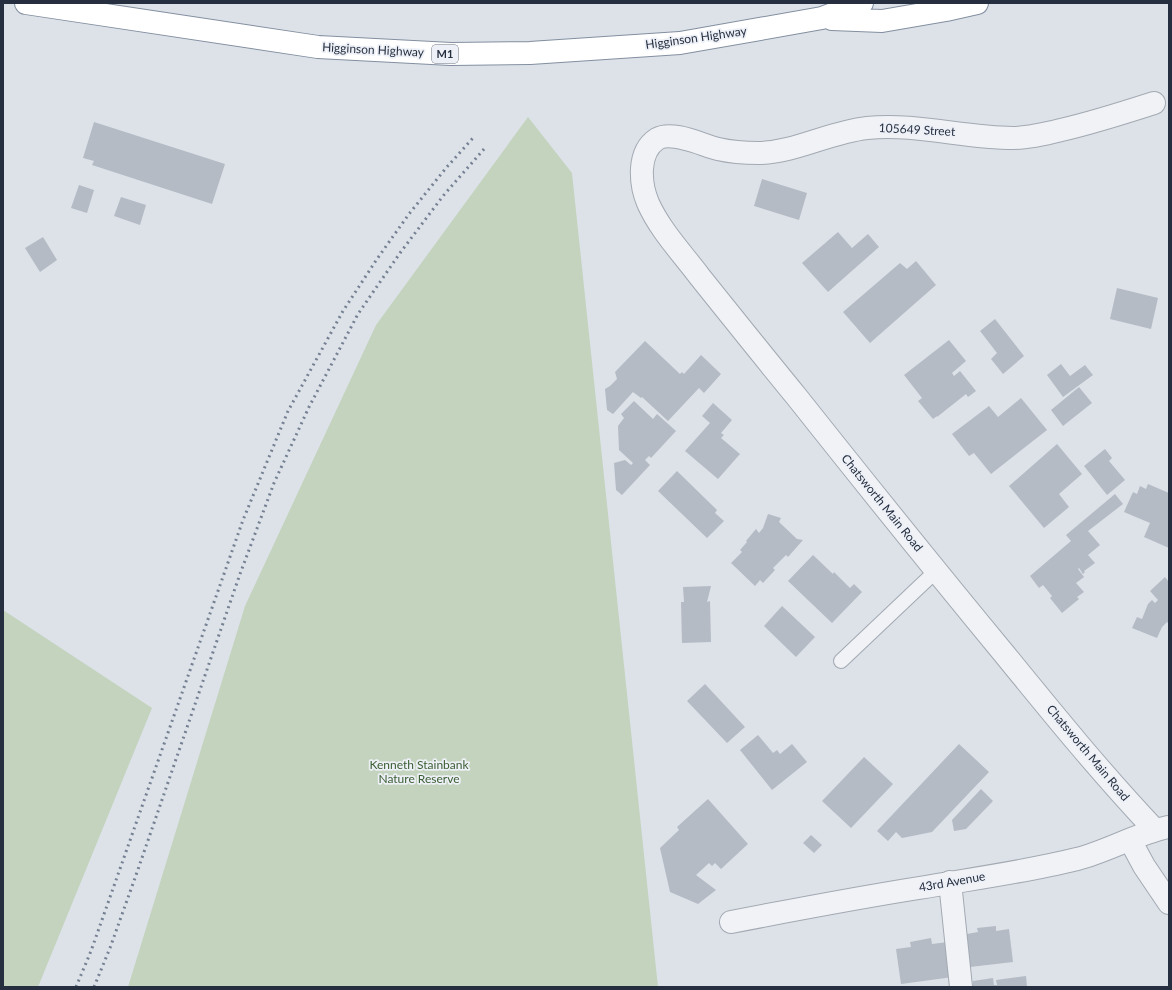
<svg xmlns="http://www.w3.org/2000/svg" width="1172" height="990" viewBox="0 0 1172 990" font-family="Lato,sans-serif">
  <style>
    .green { fill: #c3d3be }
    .building { fill: #b4bbc5 }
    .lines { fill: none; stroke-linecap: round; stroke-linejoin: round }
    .service-casing { stroke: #a2a9b2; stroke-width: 16 }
    .minor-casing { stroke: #a2a9b2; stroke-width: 24 }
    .trunk-casing { stroke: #838fa0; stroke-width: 24 }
    .service { stroke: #f0f2f6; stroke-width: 14 }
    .minor { stroke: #f0f2f6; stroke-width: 22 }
    .trunk { stroke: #fff; stroke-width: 22 }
    .rail { stroke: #758193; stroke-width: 3; stroke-dasharray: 2 4; stroke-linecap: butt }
    .labels { text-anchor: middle; stroke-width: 3.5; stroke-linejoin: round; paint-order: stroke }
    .shield { fill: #edf0f6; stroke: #616977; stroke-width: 1 }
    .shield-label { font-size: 11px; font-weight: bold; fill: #252f40 }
    .street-label { font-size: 12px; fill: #252f40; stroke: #edf0f6 }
    .park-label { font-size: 12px; fill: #3a5d32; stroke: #edf0f6 }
  </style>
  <rect width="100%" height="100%" fill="#dde2e8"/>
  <path class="green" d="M528 117 572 173 658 987H128L245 606 376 325Z
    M3 610 152 708 38 987H3Z"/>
  <path class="building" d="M94 122 225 164 212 204 92 165 94 161 83 158Z
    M762 179 807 193 799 220 754 206Z
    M79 185 94 190 87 213 71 208Z
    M121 197 146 205 140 225 114 216Z
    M838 232 852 248 868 234 879 247 828 292 802 263Z
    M43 237 57 260 40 272 25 248Z
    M916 261 936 285 870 343 843 312 900 263 907 269Z
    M1117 288 1158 298 1151 329 1110 319Z
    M995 319 1024 356 1003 374 991 359 997 353 980 331Z
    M949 340 966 361 952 373 954 376 960 371 976 391 968 397 966 394 937 417V416L933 419 918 401 922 398 904 375Z
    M645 341 680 374 682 372 684 374 701 355 721 374 704 393 699 388 668 421 642 397 641 398 633 392 613 414 607 410 605 389 610 386 617 379 615 372Z
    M1061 364 1070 376 1085 365 1093 375 1063 397 1047 375Z
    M1079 387 1092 403 1063 426 1051 410Z
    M1021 398 1047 430 991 474 974 453 969 456 952 434 989 406 998 417Z
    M634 401 653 419 657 414 676 431 651 458 649 456 645 460 650 465 622 495 616 490 614 463 625 460 631 465 633 463 619 450 618 426 624 418 621 414Z
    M713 403 732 420 721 433 724 435 721 438 740 454 718 479 685 451 710 423 702 416Z
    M1057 444 1082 474 1059 494 1069 507 1044 528 1009 486Z
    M1105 449 1112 458 1109 461 1125 480 1107 495 1084 466Z
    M677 471 717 510 715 513 724 521 707 538 658 491Z
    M1148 484 1169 493V548L1144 537 1150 523 1124 512 1133 492 1137 494 1140 486 1146 489Z
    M1115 494 1123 504 1088 531 1100 545 1088 555 1095 563 1084 571 1085 572 1083 574 1079 568 1078 569 1084 577 1076 583 1084 592 1077 597 1079 599 1062 613 1050 598 1052 596 1043 585 1039 588 1030 576 1071 541 1066 535Z
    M768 514 781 518 779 522 797 539 803 540 788 557 786 555 773 568 775 570 763 583 760 580 755 586 731 563 742 552 740 550 747 542 746 541 756 529 759 533 763 528Z
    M813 555 833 574 834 572 850 588 854 584 862 592 832 623 788 581Z
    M1165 577 1169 582V624L1167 622 1162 627 1157 638 1132 628 1137 617 1142 619 1148 604 1152 600 1155 603 1158 600 1150 591Z
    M711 586 707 602 710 601 711 642 682 643 681 602H684L683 587Z
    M782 606 815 637 796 657 764 626Z
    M705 684 745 727 727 743 687 701Z
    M758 735 773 753 777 750 780 754 792 744 807 762 772 790 740 750Z
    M959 744 989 772 932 832 902 838 896 832 888 841 877 831Z
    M864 757 893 784 851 828 822 801Z
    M981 789 993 801 966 829 954 831 952 820Z
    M708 799 748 844 721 869 715 863 712 866 709 863 696 875 716 890 698 904 670 892 660 848 679 830 677 827Z
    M811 835 822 845 814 853 803 843Z
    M996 926V931L1009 929 1013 962 970 967 967 934 978 932 977 928Z
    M931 938 932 944 948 942 953 977 901 984 896 949 911 947 910 942Z
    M1026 976 1027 987H973V981L993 978 994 985H997L996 980Z"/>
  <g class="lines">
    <defs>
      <path id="service" d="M841 661 936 571"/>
      <path id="minor" d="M1154 103C1123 113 1092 123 1061 130 1045 134 1028 138 1013 138 964 138 916 123 867 128 830 132 796 152 759 153 745 153 731 152 718 149 702 145 672 130 657 139 637 152 640 184 648 203 660 230 682 253 700 277 732 317 764 357 796 396 865 483 935 570 1006 656 1054 715 1102 774 1155 830
        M1130 840 1144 866 1169 903
        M950 882 961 987
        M731 922C793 910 856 898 919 888 971 879 1025 872 1077 859 1108 851 1136 834 1168 827"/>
      <path id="trunk" d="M26 3 318 47 451 54 530 53 680 43 822 18 862 3
        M832 19 882 21 946 10 977 3"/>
    </defs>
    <use href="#service" class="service-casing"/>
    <use href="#minor" class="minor-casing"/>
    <use href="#trunk" class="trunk-casing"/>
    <use href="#service" class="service"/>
    <use href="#minor" class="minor"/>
    <use href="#trunk" class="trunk"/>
    <path class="rail" d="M76 987 91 951 243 520 288 411 343 311 377 259 409 214 446 168 473 138
      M94 987 110 948 135 878 240 574 274 483 309 407 358 314 400 253 443 196 484 149"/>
  </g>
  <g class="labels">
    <rect class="shield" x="432" y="45" width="26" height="18" rx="3"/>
    <g class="shield-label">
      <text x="445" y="58">M1</text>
    </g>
    <g class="street-label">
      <text transform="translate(696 38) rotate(-8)" y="4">Higginson Highway</text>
      <text transform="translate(373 50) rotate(3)" y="4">Higginson Highway</text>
      <text transform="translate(917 130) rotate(3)" y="4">105649 Street</text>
      <text transform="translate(882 503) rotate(51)" y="4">Chatsworth Main Road</text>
      <text transform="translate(1088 753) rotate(50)" y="4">Chatsworth Main Road</text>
      <text transform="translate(952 882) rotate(-10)" y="4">43rd Avenue</text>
    </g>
    <g class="park-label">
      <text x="419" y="769">Kenneth Stainbank<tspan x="419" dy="14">Nature Reserve</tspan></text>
    </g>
  </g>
  <rect width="1172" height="990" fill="none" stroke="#252f40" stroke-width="8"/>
</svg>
